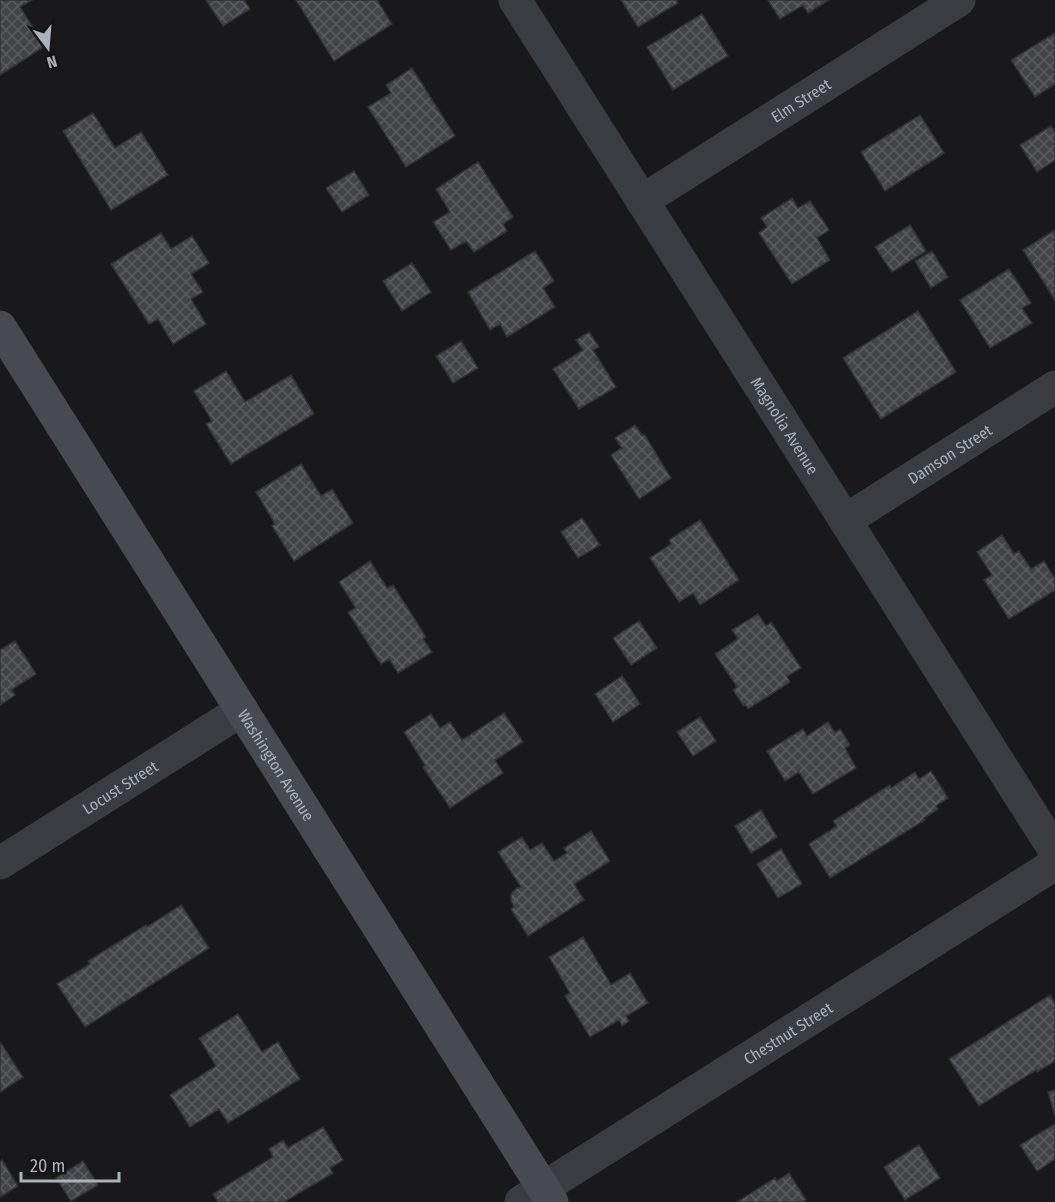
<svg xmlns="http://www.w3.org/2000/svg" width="1055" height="1202" viewBox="0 0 1055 1202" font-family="'Fira Sans Condensed',sans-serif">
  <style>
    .building { fill: url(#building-cross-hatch); stroke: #333337; stroke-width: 1.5 }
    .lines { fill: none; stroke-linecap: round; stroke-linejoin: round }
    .street { stroke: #393c41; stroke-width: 33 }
    .secondary { stroke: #474b51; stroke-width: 33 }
    .labels { text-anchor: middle; stroke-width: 4.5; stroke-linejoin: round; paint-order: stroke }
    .street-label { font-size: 16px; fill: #aab3bc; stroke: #141416 }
  </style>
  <defs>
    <pattern id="building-cross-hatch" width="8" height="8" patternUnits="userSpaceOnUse" patternTransform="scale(1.5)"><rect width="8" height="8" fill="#434448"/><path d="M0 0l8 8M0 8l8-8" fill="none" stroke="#5b5d60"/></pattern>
  </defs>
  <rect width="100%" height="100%" fill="#19191b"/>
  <path class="building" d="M0 0H32L20 7 45 46 0 75Z
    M206 0H244L250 9 223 26Z
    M296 0H377L392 24 334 61Z
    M621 0H676L678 3 638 27Z
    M768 0H829L808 13 803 5 780 19Z
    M702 14 728 56 673 90 647 47Z
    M1055 33V84L1035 97 1011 60Z
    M412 68 455 136 406 167 368 107 391 93 386 85Z
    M93 113 115 148 141 132 168 175 111 210 63 131Z
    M920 115 944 153 885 191 861 152Z
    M1051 126 1055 132V160L1037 172 1020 145Z
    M478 162 513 217 503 224 507 231 474 252 466 241 451 250 433 222 450 212 436 189Z
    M354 171 369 195 342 212 326 188Z
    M792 198 798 208 810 201 829 230 817 238 830 260 792 284 759 233 767 227 761 218Z
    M910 225 926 251 892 272 875 247Z
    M1055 230V300L1023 250Z
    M161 233 171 249 192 236 209 263 191 274 203 292 191 299 206 324 173 344 158 319 149 324 111 264Z
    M535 251 554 281 543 288 555 307 507 337 500 324 490 330 468 292Z
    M932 251 948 277 931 288 915 261Z
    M412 263 431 292 402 311 383 281Z
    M1009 269 1031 303 1022 308 1032 323 990 348 960 300Z
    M918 311 956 372 881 419 843 358Z
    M589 332 599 347 593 350 616 387 579 409 553 369 583 350 576 340Z
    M461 341 478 368 453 383 436 356Z
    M226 371 245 402 291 375 314 414 231 464 206 424 212 421 194 391Z
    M635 425 642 435 644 434 671 478 639 499 611 455 622 448 615 438Z
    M301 464 321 496 332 489 353 523 294 561 272 526 275 524 256 492Z
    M582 518 600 545 578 558 561 532Z
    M700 520 739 580 700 605 693 593 679 602 650 558 671 544 669 540Z
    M1002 535 1014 554 1019 551 1031 569 1044 561 1055 579V590L1009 619 984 580 992 575 977 552Z
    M370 561 387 588 393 585 426 637 423 639 432 652 398 673 389 659 381 664 348 612 356 608 339 582Z
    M758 614 766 626 771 622 801 668 787 676 790 682 748 709 745 704 743 705 733 690 737 687 715 654 738 639 732 630Z
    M639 621 657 648 631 665 613 638Z
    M15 641 36 674 11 690 15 695 0 705V650Z
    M622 676 640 704 613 722 595 694Z
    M504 713 523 742 495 760 503 773 450 808 423 767 425 765 404 732 431 714 440 728 450 722 462 740Z
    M700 717 716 741 693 756 677 732Z
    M828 722 835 733 840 729 850 745 845 748 856 768 813 794 799 772 785 781 767 751 803 729 807 736Z
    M931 771 948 798 936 806 938 809 924 818 925 820 830 878 809 844 837 826 833 821 890 785 891 788 915 772 919 779Z
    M761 810 777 837 751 853 735 826Z
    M591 831 610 861 574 884 584 900 528 936 511 909 514 907 511 901V894L517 888 521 887 498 852 522 837 530 850 542 843 554 861 567 853 564 848Z
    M781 849 802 884 778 898 757 864Z
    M181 905 209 948 85 1027 57 984 90 964 88 961 146 925 147 927Z
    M583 937 611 985 630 973 648 1003 626 1016 629 1021 622 1026 619 1020 590 1037 565 996 570 993 549 957Z
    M1050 995 1055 1004V1061L1037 1072 1036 1070 979 1106 949 1059Z
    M238 1014 262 1052 278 1042 300 1079 228 1123 219 1109 190 1127 170 1095 216 1066 199 1038Z
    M0 1042 23 1077 0 1092Z
    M1055 1090V1116L1048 1092Z
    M1055 1124V1159L1037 1171 1020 1145Z
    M323 1127 343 1160 330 1168 333 1173 284 1202H218L213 1194 273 1157 269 1149 283 1140 288 1148Z
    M919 1145 940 1178 905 1200 884 1167Z
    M2 1160 18 1186 0 1197V1162Z
    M83 1161 98 1185 71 1201 56 1178Z
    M789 1173 806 1200 802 1202H737L775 1178 777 1181Z"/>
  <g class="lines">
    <g class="street">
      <path id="s1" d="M515 0 1055 851"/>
      <path id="s2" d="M642 201 959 0"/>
      <path id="s3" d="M846 520 1055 387"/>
      <path id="s4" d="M0 863 242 710"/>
      <path id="s5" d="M521 1202 1055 864"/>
    </g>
    <path class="secondary" id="s6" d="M0 327 552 1202"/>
  </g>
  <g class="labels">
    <g class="street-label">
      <text dy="6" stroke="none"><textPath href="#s2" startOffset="188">Elm Street</textPath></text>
      <text dy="6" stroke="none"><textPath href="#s1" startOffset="504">Magnolia Avenue</textPath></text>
      <text dy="6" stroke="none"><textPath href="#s3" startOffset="123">Damson Street</textPath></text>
      <text dy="6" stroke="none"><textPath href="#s6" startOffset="518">Washington Avenue</textPath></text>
      <text dy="6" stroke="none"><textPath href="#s4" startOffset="142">Locust Street</textPath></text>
      <text dy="6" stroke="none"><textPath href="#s5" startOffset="316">Chestnut Street</textPath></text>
    </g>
  </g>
  <g transform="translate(48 48) rotate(164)" stroke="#141416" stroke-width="4.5" paint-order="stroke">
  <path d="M0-4.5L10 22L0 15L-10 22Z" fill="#aab3bc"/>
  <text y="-9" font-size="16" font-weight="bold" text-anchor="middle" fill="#aab3bc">N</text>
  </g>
  <path d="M21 1172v9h98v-9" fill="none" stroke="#aab3bc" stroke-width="3"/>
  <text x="30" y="1172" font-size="18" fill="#aab3bc" stroke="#141416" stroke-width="4.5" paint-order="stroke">20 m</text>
</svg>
